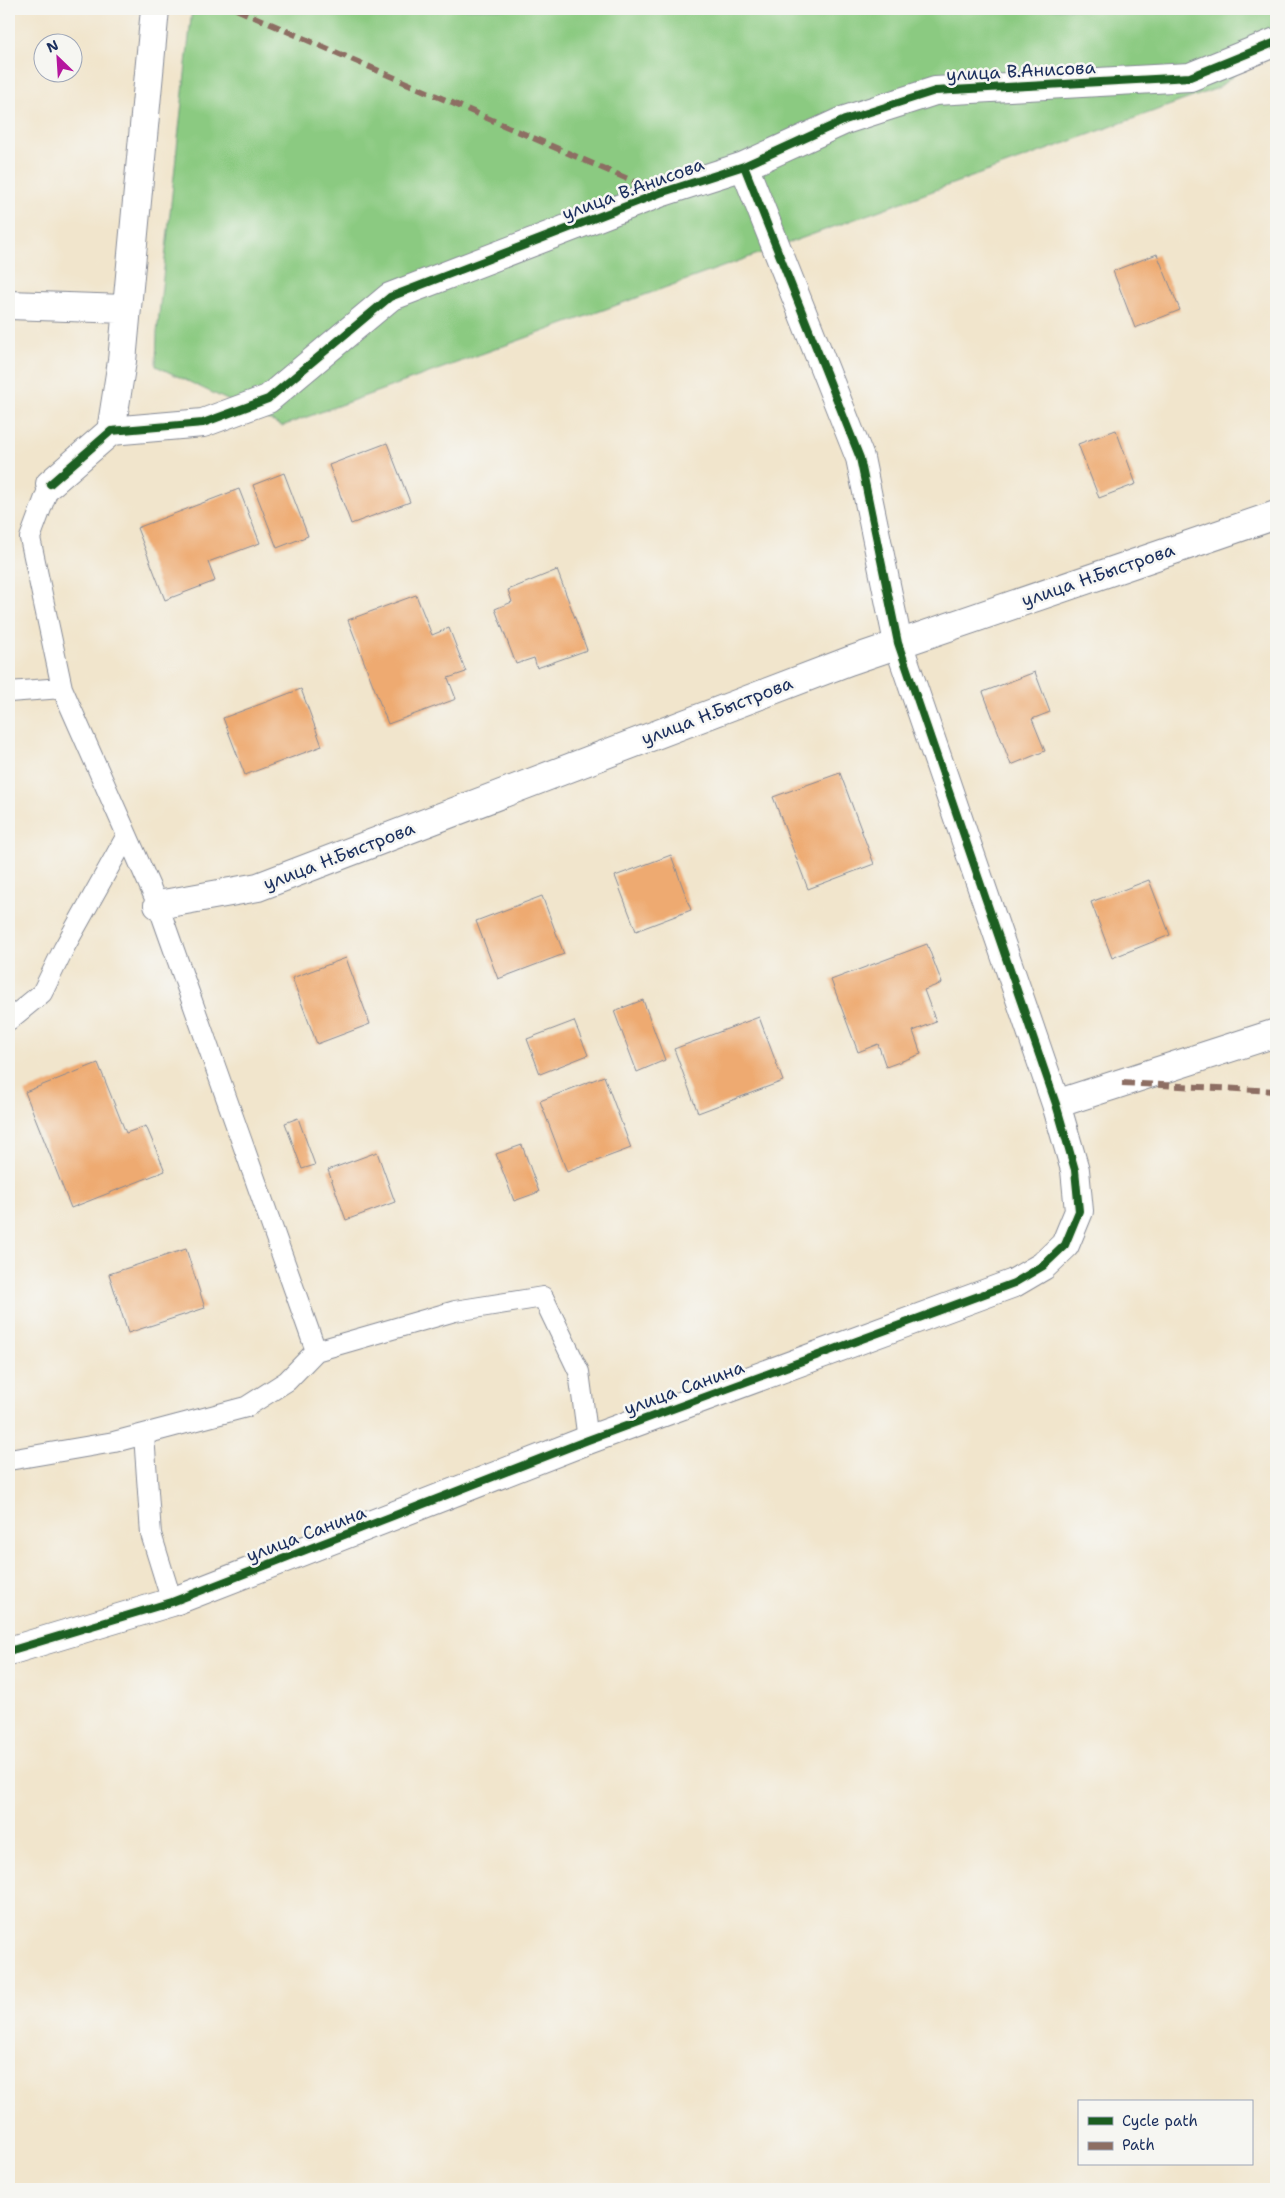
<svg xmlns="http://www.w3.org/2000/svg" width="1285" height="2198" viewBox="0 0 1285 2198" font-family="'Shantell Sans',sans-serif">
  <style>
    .green { fill: #8bca81; stroke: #537c70 }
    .building { fill: #eeaa71 }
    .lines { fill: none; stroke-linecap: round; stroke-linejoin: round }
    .service-casing { stroke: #868a95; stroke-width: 22 }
    .minor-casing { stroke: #868a95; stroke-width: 30 }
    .service { stroke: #fff; stroke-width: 20 }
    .minor { stroke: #fff; stroke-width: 28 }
    .quiet { stroke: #8d6e63; stroke-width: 6; stroke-dasharray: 12 6; stroke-linecap: butt }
    .cycleway-casing { stroke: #f6f6f2; stroke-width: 11 }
    .cycleway { stroke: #1b5e20; stroke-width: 8 }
    .labels { text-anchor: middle; stroke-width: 5; stroke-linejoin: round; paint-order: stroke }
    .street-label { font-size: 18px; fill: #1b2f5e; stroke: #f6f6f2 }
  </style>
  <rect width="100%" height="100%" fill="#f6f6f2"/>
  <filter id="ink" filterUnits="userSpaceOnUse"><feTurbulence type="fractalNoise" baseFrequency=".02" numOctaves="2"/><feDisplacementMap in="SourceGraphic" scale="10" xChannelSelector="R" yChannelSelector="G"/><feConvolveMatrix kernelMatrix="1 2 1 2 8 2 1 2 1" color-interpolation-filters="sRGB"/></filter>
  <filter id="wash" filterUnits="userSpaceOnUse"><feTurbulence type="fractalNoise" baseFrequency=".0096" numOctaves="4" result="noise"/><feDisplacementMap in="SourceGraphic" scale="20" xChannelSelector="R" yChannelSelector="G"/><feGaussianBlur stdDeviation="1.12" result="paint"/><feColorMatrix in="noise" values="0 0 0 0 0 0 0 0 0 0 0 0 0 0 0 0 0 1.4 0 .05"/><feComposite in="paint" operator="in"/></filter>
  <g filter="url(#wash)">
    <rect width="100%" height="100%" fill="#f1e5cc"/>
    <path class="green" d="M192 9H1276V41L1218 88 282 426 156 366 157 333Z"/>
    <g id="blocks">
      <path class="building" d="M1157 254 1180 310 1135 328 1113 271Z
        M1116 430 1136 484 1099 498 1078 444Z
        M387 443 410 502 351 524 329 465Z
        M284 473 308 536 277 548 253 485Z
        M239 489 260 543 208 562 215 581 165 600 137 528Z
        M557 570 587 650 537 668 534 658 516 664 495 609 512 602 508 590Z
        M416 595 432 635 449 628 466 672 448 678 456 699 388 724 348 620Z
        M1035 672 1050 712 1032 719 1045 751 1011 765 983 692Z
        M301 689 322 746 245 775 223 718Z
        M840 773 874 864 808 889 773 797Z
        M671 855 691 910 636 931 615 876Z
        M1149 880 1170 935 1112 958 1091 902Z
        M542 896 564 954 498 979 476 921Z
        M927 944 942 983 924 990 936 1022 913 1031 921 1054 886 1067 878 1044 858 1052 831 980Z
        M346 958 370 1024 317 1044 292 978Z
        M643 1000 665 1060 637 1072 614 1011Z
        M759 1017 783 1081 698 1113 674 1049Z
        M574 1021 588 1055 540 1074 527 1039Z
        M98 1063 126 1133 146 1126 165 1171 71 1208 25 1092Z
        M604 1076 631 1148 567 1172 540 1101Z
        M298 1118 315 1165 302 1169 285 1123Z
        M522 1145 539 1192 514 1201 496 1154Z
        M377 1152 395 1202 346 1220 328 1170Z
        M186 1249 205 1308 128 1333 109 1274Z"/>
    </g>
  </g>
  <g filter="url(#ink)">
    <use href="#blocks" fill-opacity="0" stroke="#868a95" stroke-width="1"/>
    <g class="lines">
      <defs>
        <path id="service" d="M50 484 30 538 62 688 158 905 316 1351
          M9 692 62 688
          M9 1020 42 993 64 948 127 835
          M144 1435 151 1534 172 1602
          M9 1460 114 1442 246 1407 287 1381 316 1351 455 1311 543 1297 579 1372 588 1440"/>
        <path id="minor" d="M9 305 125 309
          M111 431 122 361 155 9
          M50 484 111 431 203 423 268 399 390 297 660 193 744 166 845 120 935 91 1190 77 1276 42
          M158 905 258 887 849 661 1276 515
          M1056 1104 1276 1033
          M9 1651 172 1602 588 1440 1014 1283 1043 1266 1065 1245 1079 1211 1075 1170 1056 1104 898 643 860 458 744 166"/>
      </defs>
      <use href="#service" class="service-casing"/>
      <use href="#minor" class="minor-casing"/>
      <use href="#service" class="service"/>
      <use href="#minor" class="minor"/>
      <path class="quiet" d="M236 9 660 193
        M1122 1083 1276 1091"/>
      <defs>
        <path id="cycleway" d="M50 484 111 431 203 423 268 399 390 297 660 193 744 166 845 120 935 91 1190 77 1276 42
          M9 1651 172 1602 588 1440 1014 1283 1043 1266 1065 1245 1079 1211 1075 1170 1056 1104 898 643 860 458 744 166"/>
      </defs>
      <use href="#cycleway" class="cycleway-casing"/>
      <use href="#cycleway" class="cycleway"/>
    </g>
  </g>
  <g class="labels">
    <g class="street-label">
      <text transform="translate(1021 71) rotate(-3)" y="6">улица В.Анисова</text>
      <text transform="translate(633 189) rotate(-20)" y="6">улица В.Анисова</text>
      <text transform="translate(1098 575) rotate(-19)" y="6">улица Н.Быстрова</text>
      <text transform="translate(717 711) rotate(-21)" y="6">улица Н.Быстрова</text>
      <text transform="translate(339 856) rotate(-21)" y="6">улица Н.Быстрова</text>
      <text transform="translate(684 1388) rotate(-20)" y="6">улица Санина</text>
      <text transform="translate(306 1534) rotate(-21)" y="6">улица Санина</text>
    </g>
  </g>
  <rect width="1285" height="2198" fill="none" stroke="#f6f6f2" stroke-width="30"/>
  <rect x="1078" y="2100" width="175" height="65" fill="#f6f6f2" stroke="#9ea6b7"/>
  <rect x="1088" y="2117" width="25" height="8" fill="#1b5e20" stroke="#9ea6b7"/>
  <text x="1122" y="2126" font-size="15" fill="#1b2f5e">Cycle path</text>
  <rect x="1088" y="2142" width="25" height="8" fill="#8d6e63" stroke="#9ea6b7"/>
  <text x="1122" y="2150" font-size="15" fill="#1b2f5e">Path</text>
  <g transform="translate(58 58) rotate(335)"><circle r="24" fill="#f6f6f2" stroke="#9ea6b7"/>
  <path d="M0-4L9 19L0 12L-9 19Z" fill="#b5179e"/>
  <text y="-8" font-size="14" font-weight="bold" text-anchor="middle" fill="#1b2f5e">N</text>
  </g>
</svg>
